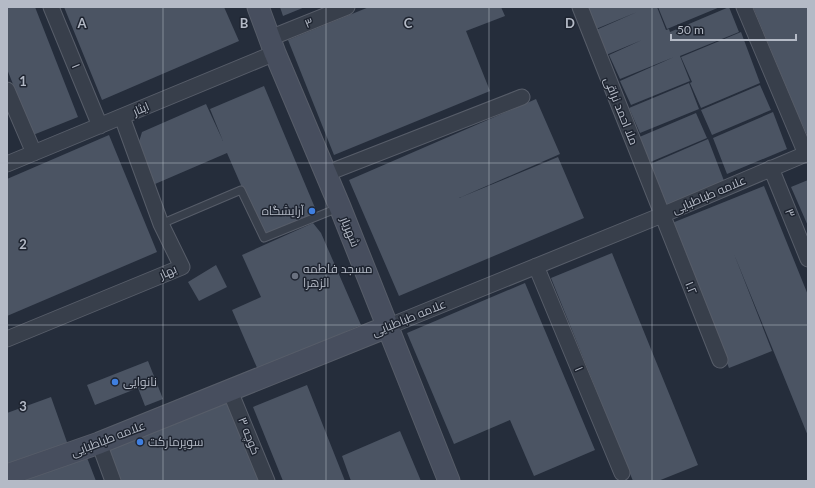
<svg xmlns="http://www.w3.org/2000/svg" width="815" height="488" viewBox="0 0 815 488" font-family="Lato,Cairo,sans-serif">
  <style>
    .building { fill: #4b5463 }
    .lines { fill: none; stroke-linecap: round; stroke-linejoin: round }
    .lane-casing { stroke: #575d69; stroke-width: 9 }
    .street-casing { stroke: #575d69; stroke-width: 17 }
    .secondary-casing { stroke: #575d69; stroke-width: 23 }
    .lane { stroke: #383f4b; stroke-width: 7 }
    .street { stroke: #383f4b; stroke-width: 15 }
    .secondary { stroke: #474e5e; stroke-width: 21 }
    .grid { fill: none; stroke: #b4bac6; stroke-width: 1; stroke-opacity: 0.55 }
    .shop-dot { fill: #3f7fe0; stroke: #1e2430; stroke-width: 1.5 }
    .worship-dot { fill: #6b7280; stroke: #1e2430; stroke-width: 1.5 }
    .labels { text-anchor: middle; stroke-width: 3; stroke-linejoin: round; paint-order: stroke }
    .street-label { font-size: 12px; fill: #b4bac6; stroke: #1e2430 }
    .poi-label { font-size: 12px; fill: #b4bac6; stroke: #1e2430; text-anchor: start }
    .grid-label { font-size: 13px; text-anchor: middle; font-weight: bold; fill: #b4bac6; stroke: #1e2430; stroke-width: 3; stroke-linejoin: round; paint-order: stroke }
  </style>
  <rect width="100%" height="100%" fill="#252d3b"/>
  <path class="building" d="M7 7H35L78 117 33 135 7 69Z
    M64 7H224L239 41 102 100Z
    M280 7H305L283 16Z
    M369 7H501L505 16 466 31 490 91 334 155 288 40Z
    M587 7H657L666 30 669 29 670 32 729 7 739 32 680 56 690 81 631 105 620 81 674 57 620 79 609 55 642 40 606 55 596 30 637 12 596 29Z
    M658 7H720L667 29Z
    M753 7H808V137L799 117Z
    M741 32 760 83 701 108 690 83 692 82 681 57Z
    M689 83 699 109 640 133 629 108Z
    M760 85 771 110 712 135 701 110Z
    M264 86 318 215 264 238 227 153 155 184 138 145 142 132 206 104 223 141 210 109Z
    M536 99 560 154 459 198 558 157 584 218 399 296 349 180Z
    M773 112 787 149 727 174 713 138Z
    M696 113 707 138 648 163 637 138Z
    M109 135 157 252 7 316V179Z
    M708 139 726 186 667 210 648 165Z
    M808 180V226L791 187Z
    M764 186 808 295V436L734 254 772 351 729 368 672 223Z
    M313 223 321 233 361 325 258 370 232 310 261 297 242 255Z
    M612 253 698 465 658 481H633L551 278Z
    M216 265 227 287 199 301 188 282Z
    M525 283 595 450 534 476 510 420 454 444 407 333Z
    M148 361 163 399 145 406 138 388 95 405 87 385Z
    M307 385 345 481H283L253 407Z
    M51 397 68 445 7 468V413Z
    M225 398 260 481H121L109 449Z
    M400 431 421 481H351L342 456Z
    M86 455 96 481H19Z"/>
  <g class="lines">
    <defs>
      <path id="lane" d="M161 224 241 190 264 238 338 208"/>
      <path id="street" d="M51 7 100 126
        M580 7 720 360
        M744 7 806 154
        M270 38 347 7
        M7 90 34 153
        M7 164 275 53
        M771 168 808 259
        M325 174 522 97
        M536 266 622 473
        M387 327 662 215 808 153
        M7 339 182 267 161 224 122 117
        M230 391 267 481
        M99 443 113 481"/>
      <path id="secondary" d="M258 7 275 53 340 207 449 481
        M7 475 99 443 387 327"/>
    </defs>
    <use href="#lane" class="lane-casing"/>
    <use href="#street" class="street-casing"/>
    <use href="#secondary" class="secondary-casing"/>
    <use href="#lane" class="lane"/>
    <use href="#street" class="street"/>
    <use href="#secondary" class="secondary"/>
  </g>
  <path class="grid" d="M163 7V481M326 7V481M489 7V481M652 7V481M7 163H808M7 325H808"/>
  <g class="shop-dot">
    <circle cx="312" cy="211" r="4"/>
    <circle cx="115" cy="382" r="4"/>
    <circle cx="140" cy="442" r="4"/>
  </g>
  <circle class="worship-dot" cx="295" cy="276" r="4"/>
  <g class="labels">
    <g class="street-label">
      <text transform="translate(309 23) rotate(-22)" y="4">۳</text>
      <text transform="translate(76 66) rotate(68)" y="4">۱</text>
      <text transform="translate(141 109) rotate(-23)" y="4">ایثار</text>
      <text transform="translate(621 111) rotate(68)" y="4">ملا احمد نراقی</text>
      <text transform="translate(709 195) rotate(-23)" y="4">علامه طباطبایی</text>
      <text transform="translate(790 213) rotate(68)" y="4">۳</text>
      <text transform="translate(350 232) rotate(68)" y="4">شهریار</text>
      <text transform="translate(168 272) rotate(-24)" y="4">بهار</text>
      <text transform="translate(691 288) rotate(68)" y="4">۱.۲</text>
      <text transform="translate(409 318) rotate(-22)" y="4">علامه طباطبایی</text>
      <text transform="translate(579 369) rotate(67)" y="4">۱</text>
      <text transform="translate(249 436) rotate(68)" y="4">کوچه ۳</text>
      <text transform="translate(108 439) rotate(-21)" y="4">علامه طباطبایی</text>
    </g>
    <g class="poi-label">
      <text x="304" y="215" text-anchor="end">آرایشگاه</text>
      <text x="303" y="273">مسجد فاطمه<tspan x="303" dy="14">الزهرا</tspan></text>
      <text x="123" y="386">نانوایی</text>
      <text x="148" y="446">سوپرمارکت</text>
    </g>
  </g>
  <g class="grid-label">
    <text x="82" y="28">A</text>
    <text x="244" y="28">B</text>
    <text x="408" y="28">C</text>
    <text x="570" y="28">D</text>
    <text x="23" y="86">1</text>
    <text x="23" y="249">2</text>
    <text x="23" y="411">3</text>
  </g>
  <rect width="815" height="488" fill="none" stroke="#b4bac6" stroke-width="16"/>
  <path d="M671 34v6h125v-6" fill="none" stroke="#b4bac6" stroke-width="2"/>
  <text x="677" y="34" font-size="12" fill="#b4bac6" stroke="#1e2430" stroke-width="3" paint-order="stroke">50 m</text>
</svg>
